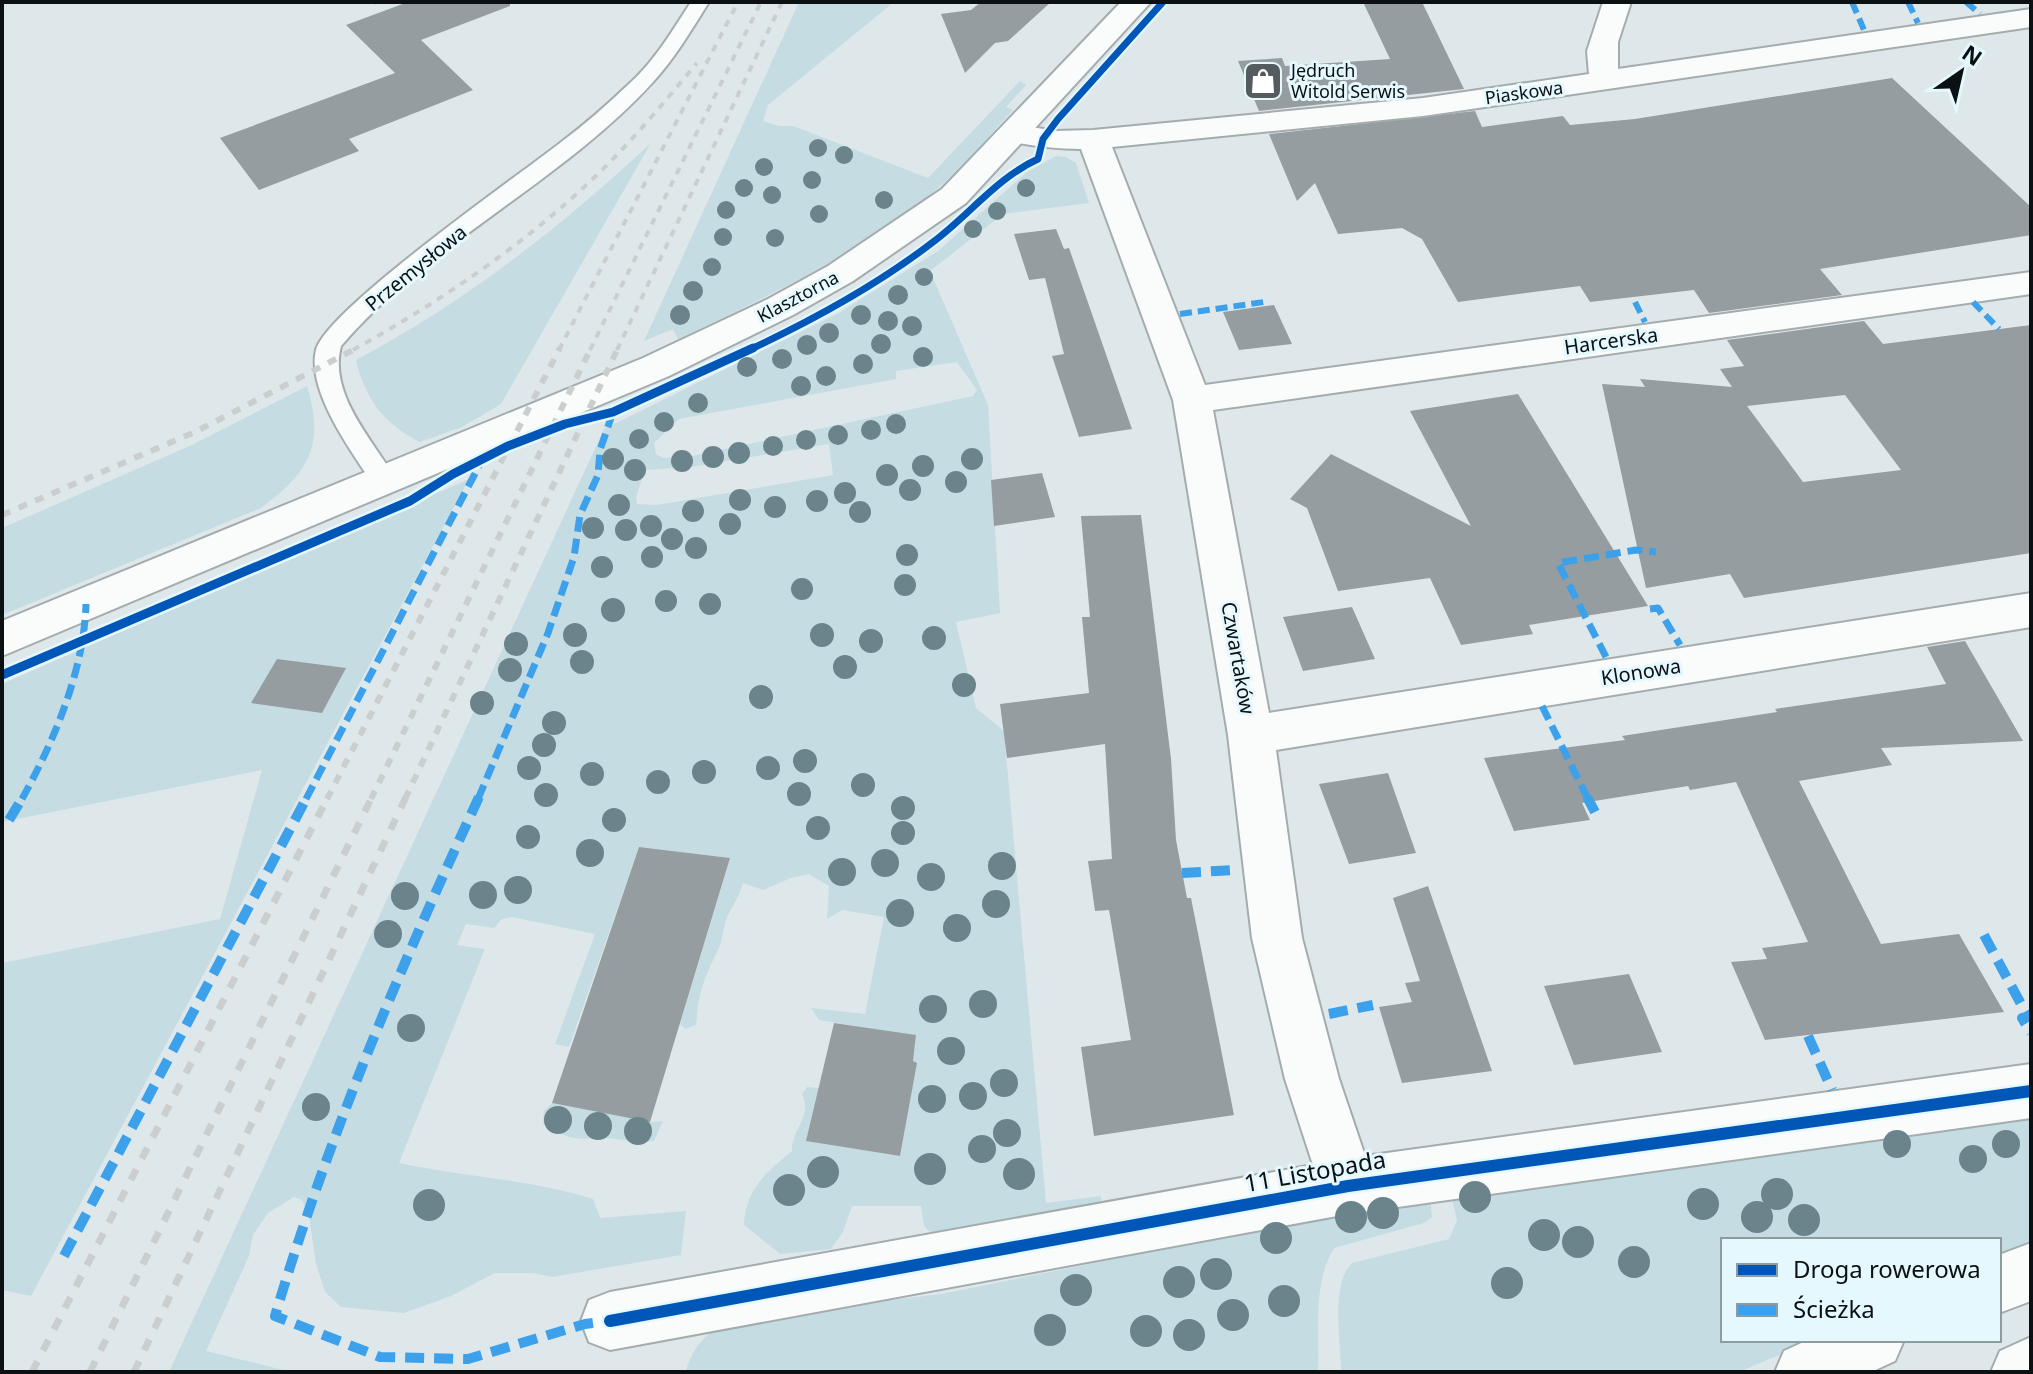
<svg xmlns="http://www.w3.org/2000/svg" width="2033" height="1374" viewBox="0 0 2033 1374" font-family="'Noto Sans',sans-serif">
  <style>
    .green { fill: #c5dce3; fill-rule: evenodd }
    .building { fill: #959da0; fill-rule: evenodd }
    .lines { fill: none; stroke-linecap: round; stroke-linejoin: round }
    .service-casing { stroke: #a4acae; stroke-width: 4 }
    .minor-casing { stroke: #a4acae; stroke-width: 4 }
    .tertiary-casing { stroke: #a4acae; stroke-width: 4 }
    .service { fill: #fafcfc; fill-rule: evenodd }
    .minor { fill: #fafcfc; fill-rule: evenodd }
    .tertiary { fill: #fafcfc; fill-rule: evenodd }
    .rail-far2 { stroke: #cacece; stroke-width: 4; stroke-dasharray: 7 7; stroke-linecap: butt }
    .rail-far1 { stroke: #cacece; stroke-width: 6; stroke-dasharray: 9 9; stroke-linecap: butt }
    .rail { stroke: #cacece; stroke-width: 7; stroke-dasharray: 12 12; stroke-linecap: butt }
    .quiet-far2 { stroke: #3ca1ea; stroke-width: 6; stroke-dasharray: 12 6; stroke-linecap: butt }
    .quiet-far1 { stroke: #3ca1ea; stroke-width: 7; stroke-dasharray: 15 7; stroke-linecap: butt }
    .quiet { stroke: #3ca1ea; stroke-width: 10; stroke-dasharray: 19 10; stroke-linecap: butt }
    .cycleway-far2-casing { stroke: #e5f8fe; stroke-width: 11 }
    .cycleway-far1-casing { stroke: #e5f8fe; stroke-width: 14 }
    .cycleway-casing { stroke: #e5f8fe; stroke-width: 17 }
    .cycleway-far2 { stroke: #0057b8; stroke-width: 7 }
    .cycleway-far1 { stroke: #0057b8; stroke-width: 9 }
    .cycleway { stroke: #0057b8; stroke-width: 12 }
    .tree { fill: #6b848b }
    .labels { text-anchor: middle; stroke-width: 6; stroke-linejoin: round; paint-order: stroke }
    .far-poi-label { font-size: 18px; fill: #0b1113; stroke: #e5f8fe; text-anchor: start }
    .far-street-label { font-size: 18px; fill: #0b1113; stroke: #e5f8fe }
    .street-label { font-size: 20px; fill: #0b1113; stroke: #e5f8fe }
    .near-street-label { font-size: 24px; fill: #0b1113; stroke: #e5f8fe }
  </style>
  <rect width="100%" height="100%" fill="#dee8eb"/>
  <path class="green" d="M799 2H894L768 105 763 121 779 126H793L928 178 1020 81 1026 85 1006 107 1013 110C987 138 962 168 932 193 855 255 767 297 678 339L673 329 644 341Z
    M651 143 501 404 462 427 420 442C384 424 365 399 356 360 465 302 561 227 651 143Z
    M1056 156 1066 157 1076 163 1089 203 1003 214 930 271 988 405 1000 613 956 622 976 708 1004 731 1046 1203 1101 1196 1102 1207 933 1235 924 1226 921 1206H852L843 1232 831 1249 780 1254 744 1225C745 1190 767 1171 792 1151 791 1130 813 1116 802 1094L807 1087 819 1088 807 1141 900 1156 917 1063 913 1061 916 1036 819 1020 811 1008 865 1014 884 917 842 910 827 919 829 886 809 874 791 878 763 890 743 883C739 897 733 905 727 917 723 927 723 938 719 948 704 979 699 989 696 1025L685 1029 680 1024 730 858 639 847 569 1047 555 1044 595 934 512 917 502 919 494 928 466 924 457 945 485 949 399 1163C463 1177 530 1179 593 1199L600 1218 686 1211 681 1255 552 1277 533 1273H495L451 1296 404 1313 341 1307 325 1292 316 1264 309 1216 302 1200 294 1197 268 1213 253 1235 249 1256 206 1351 291 1372H169L604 429 837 314 938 251 1026 173ZM957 362 977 390 973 396 692 456 663 458 656 454 654 443 679 419 896 379V371ZM829 444 833 475 657 505 637 504 636 497 645 470 691 467Z
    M307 386C325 447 309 472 261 508L2 615V528L194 444Z
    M469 479 31 1296 2 1290V963L220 919 262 770 2 822V684Z
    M552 1103 650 1122 663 1121 654 1141C639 1143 630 1141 616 1139 583 1136 574 1146 543 1123L544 1111Z
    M2031 1108V1245L1999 1258V1240H1723V1340H1814L1739 1372H1341C1341 1341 1330 1285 1352 1263L1449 1239 1457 1220 1450 1190Z
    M1430 1195 1432 1217 1424 1223 1334 1248C1312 1285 1320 1330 1318 1372H686C692 1346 707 1333 729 1320L941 1294Z"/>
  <path class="building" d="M408 2H510V6L421 40 473 90 349 139 359 151 259 190 220 138 395 73 346 25Z
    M981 2H1051L1008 41 995 43 965 73 941 14 971 10Z
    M1363 2H1422L1464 89 1259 111 1238 61 1282 58 1285 66 1390 59Z
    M1892 78 2031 207V235L1820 269 1842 295 1709 313 1694 290 1590 302 1580 286 1458 302 1422 239 1402 228 1338 234 1315 183 1297 201 1269 134 1475 111 1482 127 1563 116 1570 125 1635 119Z
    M1056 229 1064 249 1069 248 1132 429 1079 437 1052 356 1064 354 1045 278 1029 280 1014 234Z
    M1274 305 1292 344 1239 350 1223 312Z
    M1864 321 1883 344 2031 325V553L1744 598 1730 574 1646 588 1602 384 1645 387 1640 379 1732 387 1720 369 1744 366 1727 340ZM1845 395 1901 470 1803 482 1747 406Z
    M1518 394 1648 606 1529 625 1533 634 1461 645 1430 578 1338 591 1307 508 1290 499 1331 454 1471 526 1410 411Z
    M1042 473 1055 517 994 526 991 480Z
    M1141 515 1171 759 1176 840 1187 898H1191L1234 1115 1094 1136 1081 1047 1131 1040 1109 910 1095 911 1088 861 1112 859 1105 744 1007 758 1000 704 1089 693 1082 617H1090L1081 516Z
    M1352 607 1375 659 1303 671 1283 617Z
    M1965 641 2023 741 1881 748 1892 765 1799 781 1881 944 1959 934 2004 1012 1765 1040 1731 962 1767 959 1762 948 1808 942 1736 782 1690 790 1688 786 1582 803 1590 820 1514 831 1484 758 1625 740 1622 736 1777 712 1775 709 1946 684 1927 647Z
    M277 659 346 668 322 713 251 703Z
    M1388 773 1416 853 1349 864 1319 784Z
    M639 847 730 858 650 1122 552 1103Z
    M1428 886 1492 1071 1402 1083 1379 1007 1412 1002 1405 983 1420 981 1393 898Z
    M1629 974 1662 1052 1574 1065 1544 986Z
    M834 1023 916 1035 913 1061 917 1063 900 1156 806 1141Z"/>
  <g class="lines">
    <defs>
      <path id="service" d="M691 2H709C692 29 675 58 653 82 561 183 430 242 341 346 328 395 374 441 396 480L393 487 384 489 375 487C353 454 306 391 316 350 326 310 518 176 560 143 584 125 607 105 629 84 655 61 672 31 691 2Z"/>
      <path id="minor" d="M1603 2H1631L1618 42V69L2031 9V27L1423 116 1112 147 1205 385 2031 272V294L1213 410 1269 713 2031 593V627L1276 750 1302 938 1339 1079 1365 1156 2031 1064V1118L1348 1214 610 1350 589 1342 581 1321 589 1300 610 1292 1313 1165 1285 1079 1252 938 1228 735 1173 400 1081 149C1054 149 1030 146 1004 140L999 133 1004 126 1015 124 1055 131 1093 130 1423 98 1589 74 1587 51Z"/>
      <path id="tertiary" d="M1121 2H1151L966 203 853 281 793 315 669 376 2 656V621L643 358 768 299 828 266 942 189Z
        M2031 1243V1301L1999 1313V1255Z
        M2031 1337V1372H1991L2000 1351Z
        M1808 1340H1904L1895 1361 1871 1372H1775L1784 1351Z"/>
    </defs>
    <use href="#service" class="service-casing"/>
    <use href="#minor" class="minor-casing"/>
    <use href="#tertiary" class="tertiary-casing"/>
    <use href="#service" class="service"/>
    <use href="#minor" class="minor"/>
    <use href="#tertiary" class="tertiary"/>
    <path class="rail-far2" d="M374 3 377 2
      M353 350C452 295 552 226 629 142 653 116 675 89 697 63
      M559 350 738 2
      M590 350 761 2
      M617 350 782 2"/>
    <path class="rail-far1" d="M2 515 195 432 357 348
      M327 799 560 348
      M371 799 591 348
      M405 799 618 348"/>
    <path class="rail" d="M32 1372 328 797
      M90 1372 372 797
      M134 1372 406 797"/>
    <path class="quiet-far2" d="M1852 2 1864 30
      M1908 2 1918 23
      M1966 2 1980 14
      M1635 302 1645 322
      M1973 302 1999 329
      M1180 314 1264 302"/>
    <path class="quiet-far1" d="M1650 609 1658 608 1680 645
      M1606 657 1558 563 1636 550 1656 552
      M1542 706 1588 799
      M22 799C54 741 84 671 86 604
      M306 799 482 460
      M478 799 548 633 574 557 580 515 598 475 600 450 613 412"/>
    <path class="quiet" d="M479 797C401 966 328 1137 275 1316L380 1357 468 1359 585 1324 618 1320
      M1587 797 1595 812
      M9 820 23 797
      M1182 873 1233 870
      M1984 935 2028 1017 2022 1018 2031 1033
      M1329 1014 1373 1005
      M1808 1036 1832 1090
      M64 1256 307 797"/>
    <defs>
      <path id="cycleway-far2" d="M749 350C813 320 876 286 933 242 968 216 998 177 1038 159L1043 139 1058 119 1163 2"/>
      <path id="cycleway-far1" d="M2 675 410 501 453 474 508 446 565 424 613 412 753 348"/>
      <path id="cycleway" d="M610 1321 1348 1186 2031 1091"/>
    </defs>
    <use href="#cycleway-far2" class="cycleway-far2-casing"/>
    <use href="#cycleway-far1" class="cycleway-far1-casing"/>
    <use href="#cycleway" class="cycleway-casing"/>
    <use href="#cycleway-far2" class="cycleway-far2"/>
    <use href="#cycleway-far1" class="cycleway-far1"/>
    <use href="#cycleway" class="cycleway"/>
  </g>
  <g class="tree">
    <circle cx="818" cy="148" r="9"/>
    <circle cx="844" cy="155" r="9"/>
    <circle cx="764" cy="167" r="9"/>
    <circle cx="812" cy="180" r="9"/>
    <circle cx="744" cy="188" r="9"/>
    <circle cx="1026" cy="188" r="9"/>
    <circle cx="772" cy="195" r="9"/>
    <circle cx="884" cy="200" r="9"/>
    <circle cx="726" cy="210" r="9"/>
    <circle cx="997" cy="211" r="9"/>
    <circle cx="819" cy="214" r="9"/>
    <circle cx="973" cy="229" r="9"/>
    <circle cx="723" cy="237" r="9"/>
    <circle cx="775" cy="238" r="9"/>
    <circle cx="712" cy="267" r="9"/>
    <circle cx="924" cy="277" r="9"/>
    <circle cx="693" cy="291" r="10"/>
    <circle cx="898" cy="295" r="10"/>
    <circle cx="680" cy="315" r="10"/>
    <circle cx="861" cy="315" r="10"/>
    <circle cx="888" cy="321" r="10"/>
    <circle cx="912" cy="326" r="10"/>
    <circle cx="829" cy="333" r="10"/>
    <circle cx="881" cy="344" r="10"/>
    <circle cx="807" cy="345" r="10"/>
    <circle cx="923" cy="357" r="10"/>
    <circle cx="782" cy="359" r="10"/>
    <circle cx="863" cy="364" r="10"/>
    <circle cx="747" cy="367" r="10"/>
    <circle cx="826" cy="376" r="10"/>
    <circle cx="801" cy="386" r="10"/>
    <circle cx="698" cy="403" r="10"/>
    <circle cx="664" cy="422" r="10"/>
    <circle cx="896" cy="424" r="10"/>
    <circle cx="871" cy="430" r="10"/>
    <circle cx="838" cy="435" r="10"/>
    <circle cx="639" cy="439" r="10"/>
    <circle cx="806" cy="440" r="10"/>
    <circle cx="773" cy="446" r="10"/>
    <circle cx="739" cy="453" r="11"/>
    <circle cx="713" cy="457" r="11"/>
    <circle cx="613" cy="459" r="11"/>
    <circle cx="972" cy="459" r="11"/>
    <circle cx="682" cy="461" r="11"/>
    <circle cx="923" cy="466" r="11"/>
    <circle cx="635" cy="470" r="11"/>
    <circle cx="887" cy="475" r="11"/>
    <circle cx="956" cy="482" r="11"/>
    <circle cx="910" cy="490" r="11"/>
    <circle cx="845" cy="493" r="11"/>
    <circle cx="740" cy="500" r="11"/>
    <circle cx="817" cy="501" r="11"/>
    <circle cx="619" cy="505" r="11"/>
    <circle cx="775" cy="507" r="11"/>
    <circle cx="693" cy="511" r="11"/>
    <circle cx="860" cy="512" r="11"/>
    <circle cx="730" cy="524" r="11"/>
    <circle cx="651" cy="526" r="11"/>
    <circle cx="593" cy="528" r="11"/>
    <circle cx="626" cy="530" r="11"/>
    <circle cx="672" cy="539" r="11"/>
    <circle cx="696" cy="548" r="11"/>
    <circle cx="907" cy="555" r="11"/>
    <circle cx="652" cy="557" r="11"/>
    <circle cx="602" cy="567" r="11"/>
    <circle cx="905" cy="585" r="11"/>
    <circle cx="802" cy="589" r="11"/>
    <circle cx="666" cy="601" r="11"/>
    <circle cx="710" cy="604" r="11"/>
    <circle cx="613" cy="610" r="12"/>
    <circle cx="575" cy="635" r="12"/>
    <circle cx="822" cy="635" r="12"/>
    <circle cx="934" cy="638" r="12"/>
    <circle cx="871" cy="641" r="12"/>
    <circle cx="516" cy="644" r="12"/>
    <circle cx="582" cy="662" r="12"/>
    <circle cx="845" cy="667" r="12"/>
    <circle cx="510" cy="670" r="12"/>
    <circle cx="964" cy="685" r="12"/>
    <circle cx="761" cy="697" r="12"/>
    <circle cx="482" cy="703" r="12"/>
    <circle cx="554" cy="723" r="12"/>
    <circle cx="544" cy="745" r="12"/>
    <circle cx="805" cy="761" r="12"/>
    <circle cx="529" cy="768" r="12"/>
    <circle cx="768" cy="768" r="12"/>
    <circle cx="704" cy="772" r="12"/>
    <circle cx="592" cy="774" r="12"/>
    <circle cx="658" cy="782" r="12"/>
    <circle cx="863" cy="785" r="12"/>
    <circle cx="799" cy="794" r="12"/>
    <circle cx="546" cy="795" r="12"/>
    <circle cx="903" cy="808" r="12"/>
    <circle cx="614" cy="820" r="12"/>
    <circle cx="818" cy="828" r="12"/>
    <circle cx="903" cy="833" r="12"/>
    <circle cx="528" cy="837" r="12"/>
    <circle cx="590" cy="853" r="14"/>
    <circle cx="885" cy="863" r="14"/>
    <circle cx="1002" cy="866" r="14"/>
    <circle cx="842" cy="872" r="14"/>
    <circle cx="931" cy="877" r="14"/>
    <circle cx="518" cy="890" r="14"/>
    <circle cx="483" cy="895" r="14"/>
    <circle cx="405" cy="896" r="14"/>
    <circle cx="996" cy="904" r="14"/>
    <circle cx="900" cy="913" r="14"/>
    <circle cx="957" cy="928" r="14"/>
    <circle cx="388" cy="934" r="14"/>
    <circle cx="983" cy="1004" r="14"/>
    <circle cx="933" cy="1009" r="14"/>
    <circle cx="411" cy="1028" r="14"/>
    <circle cx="951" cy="1051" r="14"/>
    <circle cx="1004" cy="1083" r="14"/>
    <circle cx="973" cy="1096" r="14"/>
    <circle cx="932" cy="1099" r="14"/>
    <circle cx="316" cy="1107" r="14"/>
    <circle cx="558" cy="1120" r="14"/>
    <circle cx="598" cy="1126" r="14"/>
    <circle cx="638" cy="1131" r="14"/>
    <circle cx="1007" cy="1133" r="14"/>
    <circle cx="1897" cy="1144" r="14"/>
    <circle cx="2006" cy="1144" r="14"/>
    <circle cx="982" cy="1149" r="14"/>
    <circle cx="1973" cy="1159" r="14"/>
    <circle cx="930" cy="1169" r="16"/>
    <circle cx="823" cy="1172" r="16"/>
    <circle cx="1019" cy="1174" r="16"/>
    <circle cx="789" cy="1190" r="16"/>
    <circle cx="1777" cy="1194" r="16"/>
    <circle cx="1475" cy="1197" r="16"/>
    <circle cx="1703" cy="1204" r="16"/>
    <circle cx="429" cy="1205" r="16"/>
    <circle cx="1383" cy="1213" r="16"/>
    <circle cx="1351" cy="1217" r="16"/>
    <circle cx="1757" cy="1217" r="16"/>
    <circle cx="1804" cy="1220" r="16"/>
    <circle cx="1544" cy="1235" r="16"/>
    <circle cx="1276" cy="1238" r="16"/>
    <circle cx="1578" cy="1242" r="16"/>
    <circle cx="1634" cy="1262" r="16"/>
    <circle cx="1216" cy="1274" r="16"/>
    <circle cx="1179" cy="1282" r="16"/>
    <circle cx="1507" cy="1283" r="16"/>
    <circle cx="1076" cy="1290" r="16"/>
    <circle cx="1284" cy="1301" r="16"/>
    <circle cx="1233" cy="1315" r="16"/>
    <circle cx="1050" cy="1330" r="16"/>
    <circle cx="1146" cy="1331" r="16"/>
    <circle cx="1189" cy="1335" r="16"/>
  </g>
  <defs>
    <symbol id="shop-square" viewBox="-11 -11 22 22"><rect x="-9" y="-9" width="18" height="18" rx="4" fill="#555c5f" stroke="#e5f8fe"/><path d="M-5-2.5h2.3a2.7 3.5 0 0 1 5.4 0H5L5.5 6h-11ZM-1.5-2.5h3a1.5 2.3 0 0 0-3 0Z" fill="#fff"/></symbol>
  </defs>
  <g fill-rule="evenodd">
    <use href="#shop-square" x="1241" y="59" width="44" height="44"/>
  </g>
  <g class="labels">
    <g class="far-poi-label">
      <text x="1291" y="77">Jędruch<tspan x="1291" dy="21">Witold Serwis</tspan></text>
    </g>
    <g class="far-street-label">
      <text transform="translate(1524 93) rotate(-8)" y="6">Piaskowa</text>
      <text transform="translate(798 297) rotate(-28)" y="6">Klasztorna</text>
    </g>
    <g class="street-label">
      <text transform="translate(416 268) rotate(-39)" y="7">Przemysłowa</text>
      <text transform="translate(1611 341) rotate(-8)" y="7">Harcerska</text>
      <text transform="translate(1238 658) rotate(80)" y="7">Czwartaków</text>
      <text transform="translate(1641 672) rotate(-9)" y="7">Klonowa</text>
    </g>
    <g class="near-street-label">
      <text transform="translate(1315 1172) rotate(-10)" y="8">11 Listopada</text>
    </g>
  </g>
  <rect width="2033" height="1374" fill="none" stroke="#0b1113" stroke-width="8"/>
  <rect x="1721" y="1238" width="280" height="104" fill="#e5f8fe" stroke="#8e9ca0" stroke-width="2"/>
  <rect x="1737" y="1264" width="40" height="12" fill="#0057b8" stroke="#8e9ca0" stroke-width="2"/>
  <text x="1793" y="1278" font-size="24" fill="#0b1113">Droga rowerowa</text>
  <rect x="1737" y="1304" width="40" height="12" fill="#3ca1ea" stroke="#8e9ca0" stroke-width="2"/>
  <text x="1793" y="1318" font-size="24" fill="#0b1113">Ścieżka</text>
  <g transform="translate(1961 72) rotate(34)" stroke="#e5f8fe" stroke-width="6" paint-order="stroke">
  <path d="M0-6L14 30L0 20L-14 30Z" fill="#0b1113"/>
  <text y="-12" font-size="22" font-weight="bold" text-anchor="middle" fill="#0b1113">N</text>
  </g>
</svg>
